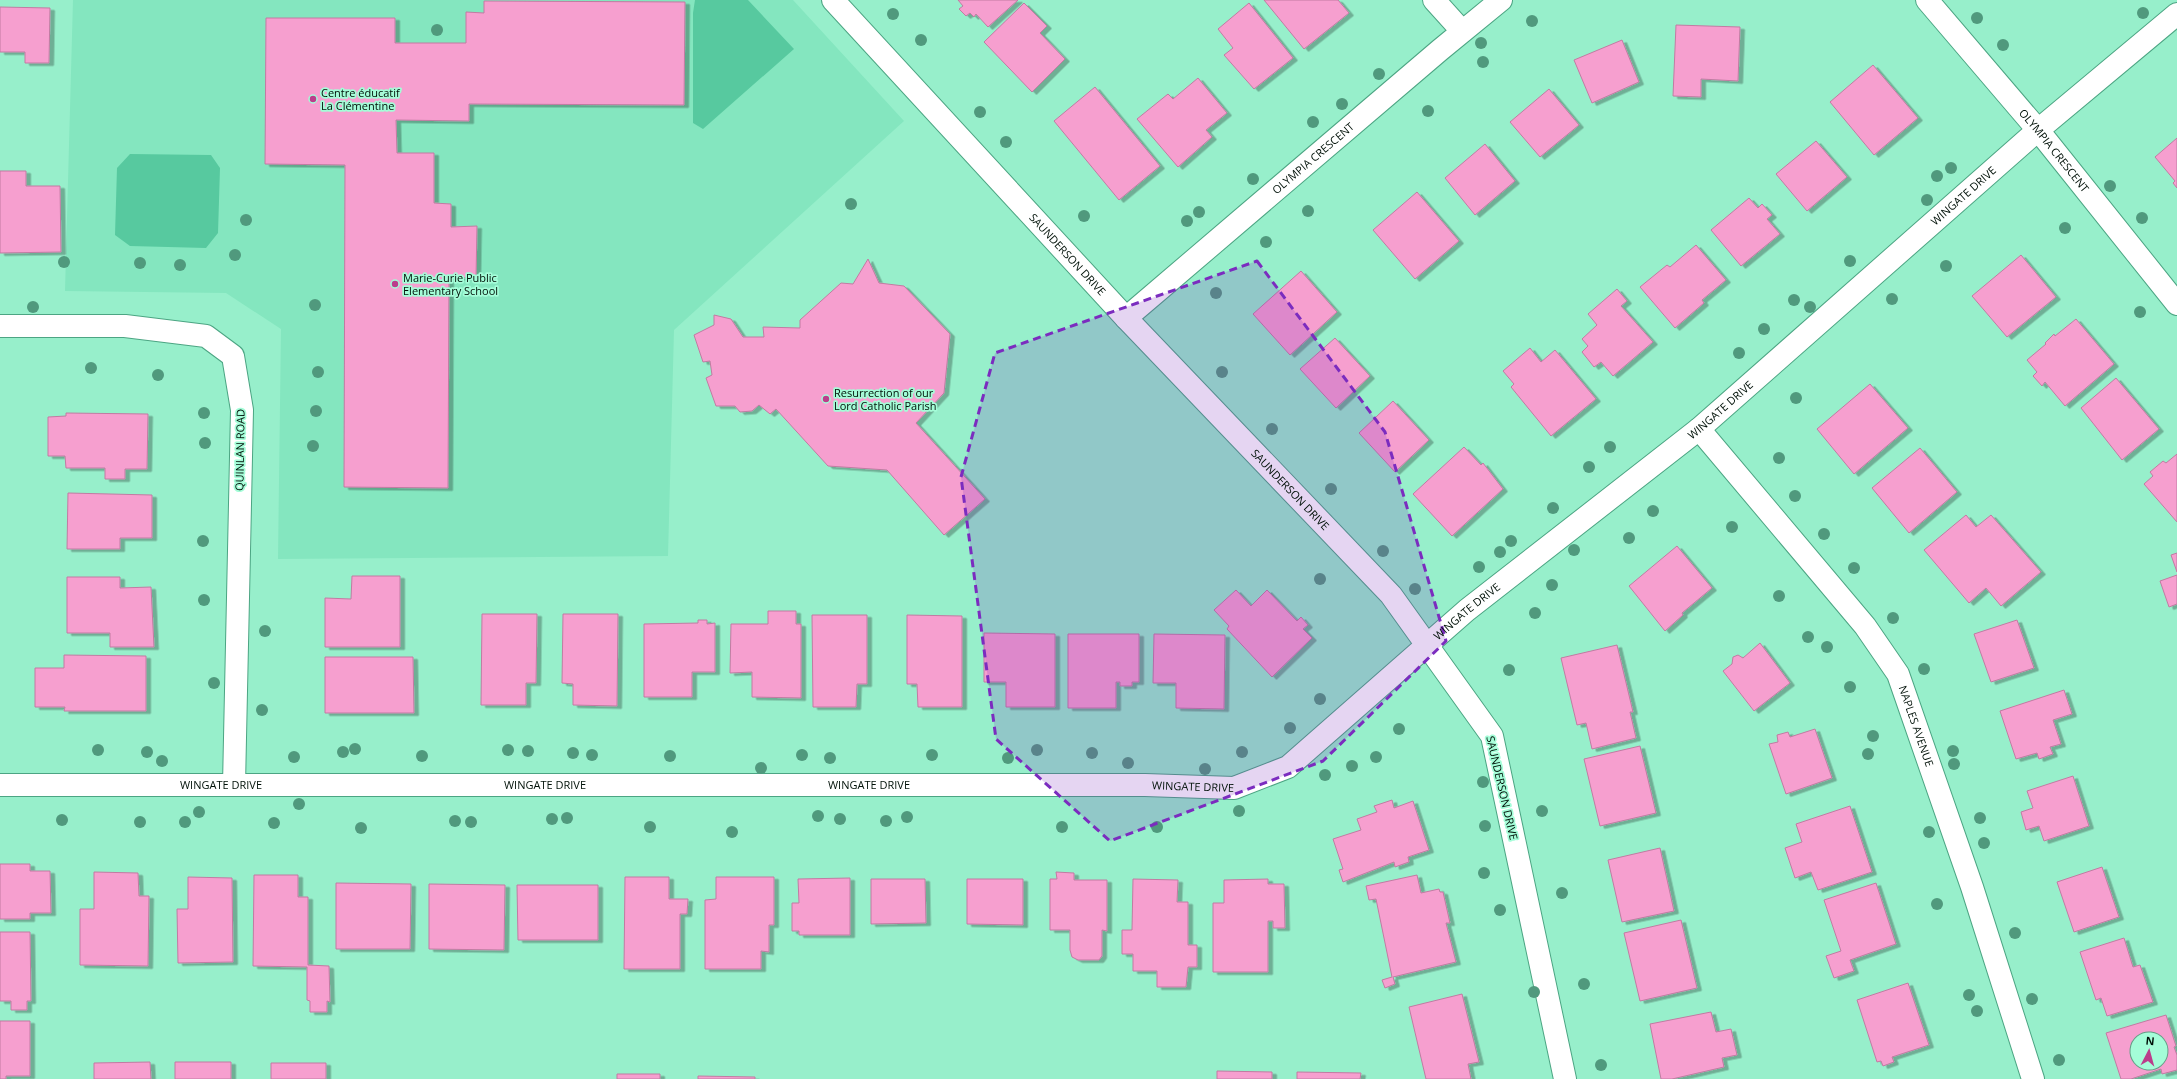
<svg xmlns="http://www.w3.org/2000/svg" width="2177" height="1079" viewBox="0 0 2177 1079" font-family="'Open Sans',sans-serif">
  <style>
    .built { fill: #84e6bf }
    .green { fill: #57c99f }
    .building { fill: #f69fcf; stroke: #c17ba2; fill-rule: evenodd; filter: url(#shadow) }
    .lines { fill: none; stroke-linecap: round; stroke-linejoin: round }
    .minor-casing { stroke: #4ca583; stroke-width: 24 }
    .tertiary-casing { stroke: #4ca583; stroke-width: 24 }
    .minor { stroke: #fff; stroke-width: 22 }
    .tertiary { stroke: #fff; stroke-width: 22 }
    .tree { fill: #50997d }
    .marked { fill: #7b2cbf; fill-opacity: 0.2; stroke: #7b2cbf; stroke-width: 3; stroke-dasharray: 8 5; stroke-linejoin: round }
    .poi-dot { fill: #bb3d8b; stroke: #a4fdd8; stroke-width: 1.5 }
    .labels { text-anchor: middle; stroke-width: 3.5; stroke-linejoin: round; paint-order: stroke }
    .poi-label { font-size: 11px; fill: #001108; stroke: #a4fdd8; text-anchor: start }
    .street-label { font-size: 11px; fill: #001108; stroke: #a4fdd8 }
  </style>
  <defs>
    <filter id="shadow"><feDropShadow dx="4.5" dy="2.5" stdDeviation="0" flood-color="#0004"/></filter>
  </defs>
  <rect width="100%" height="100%" fill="#97efcb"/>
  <path class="built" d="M73 0H793L904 121 674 330 668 556 278 559 281 329 226 293 65 291Z"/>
  <path class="green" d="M695 0H748L794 49 703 129 693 123V13Z
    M130 154 211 155 220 168 218 233 206 248 130 246 115 235 117 168Z"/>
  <path class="building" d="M958 0H1018L988 27 976 14 974 17 970 13 966 16 959 9 963 6Z
    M1264 0H1338L1349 13 1304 49Z
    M484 1 685 2 684 105 469 104V121L396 120 397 153H434V203L451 204V227L477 226 476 278 449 277 448 488 344 487 345 165 265 164 266 18H395V43H466V12L484 13Z
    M1024 3 1047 26 1040 33 1065 59 1032 92 984 42Z
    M1249 3 1293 58 1254 89 1224 55 1233 48 1218 29Z
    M0 7 50 8 49 63H25V52H0Z
    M1676 25 1740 27 1738 81 1701 79V97L1673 96Z
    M1622 40 1639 82 1592 103 1574 60Z
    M1873 65 1918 118 1874 155 1830 102Z
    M1198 78 1227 113 1206 130 1212 137 1178 167 1137 119 1168 94 1173 99Z
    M1095 87 1160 166 1119 200 1054 121Z
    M1549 89 1579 125 1540 157 1510 122Z
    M2177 138V188L2173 183 2175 181 2155 157Z
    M1816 141 1847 177 1807 211 1776 174Z
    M1485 144 1515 181 1475 215 1445 178Z
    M0 171H26V186H60L61 252 0 253Z
    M1417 192 1459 241 1415 279 1373 230Z
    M1749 198 1758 208 1762 204 1772 215 1767 219 1780 234 1741 266 1711 230Z
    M1696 245 1726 280 1702 300 1704 303 1675 328 1640 287 1667 265 1670 267Z
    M2021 255 2056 297 2007 337 1972 296Z
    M868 259 879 283 904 286 950 334 944 393 916 423 985 499 944 535 887 470 828 466 776 409 770 414 759 405 752 411 740 412 735 406H716L706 378 712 375 710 361 703 362 694 335 714 325V315L731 319 743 337H764L763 327 800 328V320L841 283 853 284Z
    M1301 271 1337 312 1290 355 1253 314Z
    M1617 289 1627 301 1621 306 1653 342 1613 376 1601 362 1594 367 1582 352 1588 346 1582 339 1597 325 1588 314Z
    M2076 319 2114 364 2065 406 2045 382 2042 386 2033 376 2037 372 2027 360 2046 344 2045 343 2054 334 2055 336Z
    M1335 338 1370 376 1336 408 1300 369Z
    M1530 348 1541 362 1555 350 1596 399 1551 436 1511 387 1514 384 1503 371Z
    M2116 378 2159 429 2122 460 2081 408Z
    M1870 384 1908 428 1854 474 1817 429Z
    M1393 401 1429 440 1395 472 1359 433Z
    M66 413 148 414 147 469H125V479H105V468H66L65 456H48V417L66 416Z
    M1464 447 1481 465 1483 463 1503 489 1452 536 1413 494Z
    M1920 448 1957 492 1909 533 1872 488Z
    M2177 454V522L2144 484 2153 476 2150 472 2163 461 2166 463Z
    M68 493 152 495V538H120V549H67Z
    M1966 515 1976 527 1991 515 2041 572 2001 606 1986 588 1969 603 1924 550Z
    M1677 546 1712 588 1682 613 1683 615 1665 631 1629 586Z
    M2177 553V572L2171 555Z
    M2177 575V604L2169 607 2160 581Z
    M352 576H400V647H325V598L351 599Z
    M67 577H120V588L151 587 154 647H110V633H67Z
    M1236 590 1251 606 1267 590 1297 621 1301 617 1308 625 1303 629 1312 638 1272 677 1227 629 1229 626 1214 610Z
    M768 611H796V624H801V698L752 697V672L730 673 731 624H768Z
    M482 614H537L536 683H526V705H481Z
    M563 614H618L617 706 573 705V684L562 683Z
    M812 615H867V684H857L856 707H813Z
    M907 615 962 616V707H918L917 684H907Z
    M698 620H707V624L715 623V672H692V697H644V624L698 623Z
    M2017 620 2034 668 1991 682 1974 634Z
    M984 633 1055 634V707H1006V682H984Z
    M1068 634H1139V682H1132V686H1120V682H1116V708H1068Z
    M1154 634 1225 635 1224 709 1176 708V683H1153Z
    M1760 643 1790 683 1754 711 1723 671 1732 664 1733 657 1738 655 1743 658Z
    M1617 645 1633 712H1630L1636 738 1592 749 1586 723 1577 725 1561 658Z
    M64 655 146 656V711H64L65 707H35V668H64Z
    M325 657H413L414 713H325Z
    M2064 690 2072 714 2053 720 2061 744 2050 747 2053 754 2039 759 2037 753 2016 759 2000 711Z
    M1815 729 1832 778 1786 794 1769 744 1778 742 1777 735 1788 732 1790 737Z
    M1640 746 1656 813 1600 826 1584 759Z
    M2073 776 2089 826 2044 841 2039 826 2026 830 2021 812 2033 808 2027 791Z
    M1392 800 1394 808 1413 801 1429 850 1408 857 1409 862 1395 867 1394 862 1343 882 1339 870 1343 869 1333 839 1361 830 1357 819 1377 812 1374 806Z
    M1850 806 1872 872 1818 890 1811 872 1795 878 1785 848 1802 842 1796 824Z
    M1660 848 1674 911 1622 922 1608 860Z
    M0 864H30V871H50L51 913H30V919H0Z
    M2102 867 2119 917 2074 932 2057 882Z
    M94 872 138 873 139 896H149L148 966 80 965V909H94Z
    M1056 872 1074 873V880H1107V931L1102 930V956L1099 960H1078L1072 957 1070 950V930H1050V879H1057Z
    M254 875H298V897H308V965L329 966 330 1002 327 1001V1012H310V1001L307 1000V967L253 966Z
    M1417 875 1421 893 1439 889 1440 892H1443L1450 923H1446L1456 962 1393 977 1395 984 1385 988 1382 980 1392 977 1376 899 1369 900 1366 886Z
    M188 877 232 878 233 962 178 963 177 909H188Z
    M625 877H669V899H688L687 914H680V969H624Z
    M716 877H774V925H769V952L761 951V969H705V900L716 899Z
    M850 878V935H799V931H792V903H799L798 879Z
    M871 879H925L926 923 871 924Z
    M967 879H1023V925L967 924Z
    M1133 879 1178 880 1177 902H1188V945H1197V967H1188L1186 987H1157V971H1133V954H1122V930H1132Z
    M1268 879V884H1284L1285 928H1273V921H1268V972H1213V903H1224V880Z
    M336 883 411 884 410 949H336Z
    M1876 883 1896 944 1850 960 1854 971 1834 978 1826 956 1841 951 1824 900Z
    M429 884 505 885 504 950 429 949Z
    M517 885H598V940H518Z
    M1681 920 1697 988 1640 1001 1624 933Z
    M0 932H30L31 1001H27V1010H11V1001H0Z
    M2124 938 2133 967 2140 965 2153 1002 2107 1016 2101 998 2096 1000 2080 952Z
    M1908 983 1929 1045 1892 1057 1894 1062 1883 1066 1881 1061 1877 1062 1857 1000Z
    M1462 994 1479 1062 1468 1064 1471 1079H1426L1409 1007Z
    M1711 1012 1716 1032 1731 1029 1737 1055 1722 1058 1724 1067 1672 1079H1661L1650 1024Z
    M2166 1015 2176 1046 2174 1047 2177 1055V1070L2162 1074 2161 1069 2131 1079H2121L2106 1033ZM2137 1039H2161V1063H2137Z
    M0 1021H30V1076H6V1079H0Z
    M150 1062 151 1079H94V1063Z
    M175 1062H231V1079H175Z
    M271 1063H326V1079H271Z
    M1217 1071 1272 1072V1079H1217Z
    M1297 1072 1361 1073 1360 1079H1297Z
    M617 1074H660V1079H617Z
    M698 1076 755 1077V1079H698Z"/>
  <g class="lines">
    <defs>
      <g id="minor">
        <path d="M1434 0 1462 31"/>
        <path id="s1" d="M1927 0 2038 130 2177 304"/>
        <path id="s2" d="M1126 318 1440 50 1501 0"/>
        <path d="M0 326H125L206 336 233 356 242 410 234 785"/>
        <path id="s3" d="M1699 429 1865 626 1898 674 1972 887 2033 1079"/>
        <path id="s4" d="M0 785H1145L1234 788 1288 767 1467 610 1699 429 2038 130 2177 14"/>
      </g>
      <g id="tertiary">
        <path id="s5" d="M833 0 1126 318 1391 595 1492 736 1565 1079"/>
      </g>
    </defs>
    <use href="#minor" class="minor-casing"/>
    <use href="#tertiary" class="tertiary-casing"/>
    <use href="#minor" class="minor"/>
    <use href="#tertiary" class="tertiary"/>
  </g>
  <g class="tree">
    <circle cx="2143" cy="13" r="6"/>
    <circle cx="893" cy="14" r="6"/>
    <circle cx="1977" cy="18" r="6"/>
    <circle cx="1532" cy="21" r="6"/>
    <circle cx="437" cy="30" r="6"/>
    <circle cx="921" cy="40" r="6"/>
    <circle cx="1481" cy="43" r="6"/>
    <circle cx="2003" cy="45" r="6"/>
    <circle cx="1483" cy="62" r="6"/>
    <circle cx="1379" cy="74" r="6"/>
    <circle cx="1342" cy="104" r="6"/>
    <circle cx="1428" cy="111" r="6"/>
    <circle cx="980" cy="112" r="6"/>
    <circle cx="1313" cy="122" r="6"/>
    <circle cx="1006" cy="142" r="6"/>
    <circle cx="1951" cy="168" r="6"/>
    <circle cx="1937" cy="176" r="6"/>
    <circle cx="1253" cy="179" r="6"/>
    <circle cx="2110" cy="186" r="6"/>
    <circle cx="1927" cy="200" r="6"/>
    <circle cx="851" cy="204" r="6"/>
    <circle cx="1308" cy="211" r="6"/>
    <circle cx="1199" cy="212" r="6"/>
    <circle cx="1084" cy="216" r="6"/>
    <circle cx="2142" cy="218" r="6"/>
    <circle cx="246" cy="220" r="6"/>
    <circle cx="1187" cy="221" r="6"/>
    <circle cx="2065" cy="228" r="6"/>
    <circle cx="1266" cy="242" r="6"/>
    <circle cx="235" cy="255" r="6"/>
    <circle cx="1850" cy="261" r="6"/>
    <circle cx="64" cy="262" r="6"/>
    <circle cx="140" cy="263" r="6"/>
    <circle cx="180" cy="265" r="6"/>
    <circle cx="1946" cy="266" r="6"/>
    <circle cx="1216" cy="293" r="6"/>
    <circle cx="1892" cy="299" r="6"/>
    <circle cx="1794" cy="300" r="6"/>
    <circle cx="315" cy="305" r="6"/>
    <circle cx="33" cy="307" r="6"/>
    <circle cx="1810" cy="307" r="6"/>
    <circle cx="2140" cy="312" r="6"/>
    <circle cx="1764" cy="329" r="6"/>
    <circle cx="1739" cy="353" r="6"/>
    <circle cx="91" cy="368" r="6"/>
    <circle cx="318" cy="372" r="6"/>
    <circle cx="1222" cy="372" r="6"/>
    <circle cx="158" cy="375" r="6"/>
    <circle cx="1796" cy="398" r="6"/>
    <circle cx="316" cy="411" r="6"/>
    <circle cx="204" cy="413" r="6"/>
    <circle cx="1272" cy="429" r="6"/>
    <circle cx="205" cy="443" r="6"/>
    <circle cx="313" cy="446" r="6"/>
    <circle cx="1610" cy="447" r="6"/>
    <circle cx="1779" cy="458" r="6"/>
    <circle cx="1589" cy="467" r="6"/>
    <circle cx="1331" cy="489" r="6"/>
    <circle cx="1795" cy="496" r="6"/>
    <circle cx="1553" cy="508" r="6"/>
    <circle cx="1653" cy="511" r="6"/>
    <circle cx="1732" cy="527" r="6"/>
    <circle cx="1824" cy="534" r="6"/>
    <circle cx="1629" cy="538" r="6"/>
    <circle cx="203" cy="541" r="6"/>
    <circle cx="1511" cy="541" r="6"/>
    <circle cx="1574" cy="550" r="6"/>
    <circle cx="1383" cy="551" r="6"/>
    <circle cx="1500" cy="552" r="6"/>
    <circle cx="1479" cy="567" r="6"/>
    <circle cx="1854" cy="568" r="6"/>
    <circle cx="1320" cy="579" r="6"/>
    <circle cx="1552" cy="585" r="6"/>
    <circle cx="1415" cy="589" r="6"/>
    <circle cx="1779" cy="596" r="6"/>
    <circle cx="204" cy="600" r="6"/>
    <circle cx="1535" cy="613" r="6"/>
    <circle cx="1893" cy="618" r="6"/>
    <circle cx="265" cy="631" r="6"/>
    <circle cx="1808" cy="637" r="6"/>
    <circle cx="1827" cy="647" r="6"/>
    <circle cx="1924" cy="669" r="6"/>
    <circle cx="1509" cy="670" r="6"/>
    <circle cx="214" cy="683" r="6"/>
    <circle cx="1850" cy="687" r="6"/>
    <circle cx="1320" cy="699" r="6"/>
    <circle cx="262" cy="710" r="6"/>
    <circle cx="1290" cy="728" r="6"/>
    <circle cx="1399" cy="729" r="6"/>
    <circle cx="1873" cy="736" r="6"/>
    <circle cx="355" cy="749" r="6"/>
    <circle cx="98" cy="750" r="6"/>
    <circle cx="508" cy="750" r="6"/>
    <circle cx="1037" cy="750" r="6"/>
    <circle cx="528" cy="751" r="6"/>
    <circle cx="1953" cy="751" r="6"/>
    <circle cx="147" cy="752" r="6"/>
    <circle cx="343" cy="752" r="6"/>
    <circle cx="1242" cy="752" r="6"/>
    <circle cx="573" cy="753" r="6"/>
    <circle cx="1092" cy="753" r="6"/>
    <circle cx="1868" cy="754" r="6"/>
    <circle cx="592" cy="755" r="6"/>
    <circle cx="802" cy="755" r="6"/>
    <circle cx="932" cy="755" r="6"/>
    <circle cx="422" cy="756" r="6"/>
    <circle cx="670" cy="756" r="6"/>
    <circle cx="294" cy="757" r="6"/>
    <circle cx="1376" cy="757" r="6"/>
    <circle cx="830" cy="758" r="6"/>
    <circle cx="1008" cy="758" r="6"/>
    <circle cx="162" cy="761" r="6"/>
    <circle cx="1128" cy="763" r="6"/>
    <circle cx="1954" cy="764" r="6"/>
    <circle cx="1352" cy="766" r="6"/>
    <circle cx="761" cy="768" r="6"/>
    <circle cx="1205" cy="769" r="6"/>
    <circle cx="1325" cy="775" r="6"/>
    <circle cx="1483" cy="782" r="6"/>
    <circle cx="299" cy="804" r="6"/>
    <circle cx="1239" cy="811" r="6"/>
    <circle cx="1542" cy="811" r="6"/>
    <circle cx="199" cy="812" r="6"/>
    <circle cx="818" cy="816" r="6"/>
    <circle cx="907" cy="817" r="6"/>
    <circle cx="567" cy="818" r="6"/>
    <circle cx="1980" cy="818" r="6"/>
    <circle cx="552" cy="819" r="6"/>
    <circle cx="840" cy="819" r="6"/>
    <circle cx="62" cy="820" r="6"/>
    <circle cx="455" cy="821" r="6"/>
    <circle cx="886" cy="821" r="6"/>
    <circle cx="140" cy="822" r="6"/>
    <circle cx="185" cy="822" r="6"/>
    <circle cx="471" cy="822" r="6"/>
    <circle cx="274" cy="823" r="6"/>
    <circle cx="1485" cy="826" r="6"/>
    <circle cx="650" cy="827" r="6"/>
    <circle cx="1062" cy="827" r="6"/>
    <circle cx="1157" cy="827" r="6"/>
    <circle cx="361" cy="828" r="6"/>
    <circle cx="732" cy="832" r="6"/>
    <circle cx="1929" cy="832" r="6"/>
    <circle cx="1984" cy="843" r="6"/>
    <circle cx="1484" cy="873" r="6"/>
    <circle cx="1562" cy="893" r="6"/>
    <circle cx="1937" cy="904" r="6"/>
    <circle cx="1500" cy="910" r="6"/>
    <circle cx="2015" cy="933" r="6"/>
    <circle cx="1584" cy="984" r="6"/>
    <circle cx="1534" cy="992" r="6"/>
    <circle cx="1969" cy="995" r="6"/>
    <circle cx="2032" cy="999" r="6"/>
    <circle cx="1977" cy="1011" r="6"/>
    <circle cx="2059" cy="1060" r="6"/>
    <circle cx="1601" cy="1065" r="6"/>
  </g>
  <path class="marked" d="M1257 261 1385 432 1446 641 1323 761 1110 841 996 739 961 477 995 353Z"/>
  <g class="poi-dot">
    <circle cx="313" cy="99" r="4"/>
    <circle cx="395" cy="284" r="4"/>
    <circle cx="826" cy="399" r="4"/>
  </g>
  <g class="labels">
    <g class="poi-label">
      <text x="321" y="97">Centre éducatif<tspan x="321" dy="13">La Clémentine</tspan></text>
      <text x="403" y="282">Marie-Curie Public<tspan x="403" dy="13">Elementary School</tspan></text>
      <text x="834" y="397">Resurrection of our<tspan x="834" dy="13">Lord Catholic Parish</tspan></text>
    </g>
    <g class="street-label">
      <text dy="4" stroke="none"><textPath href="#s1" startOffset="197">OLYMPIA CRESCENT</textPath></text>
      <text dy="4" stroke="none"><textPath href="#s2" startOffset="246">OLYMPIA CRESCENT</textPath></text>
      <text dy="4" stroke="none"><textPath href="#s4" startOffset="2177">WINGATE DRIVE</textPath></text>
      <text dy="4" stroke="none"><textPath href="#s5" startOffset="346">SAUNDERSON DRIVE</textPath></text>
      <text dy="4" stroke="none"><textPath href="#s4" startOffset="1853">WINGATE DRIVE</textPath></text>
      <text transform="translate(240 450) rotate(-89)" y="4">QUINLAN ROAD</text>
      <text dy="4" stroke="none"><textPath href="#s5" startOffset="670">SAUNDERSON DRIVE</textPath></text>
      <text dy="4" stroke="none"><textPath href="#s4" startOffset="1529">WINGATE DRIVE</textPath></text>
      <text dy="4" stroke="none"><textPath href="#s3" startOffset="371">NAPLES AVENUE</textPath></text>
      <text dy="4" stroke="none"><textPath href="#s4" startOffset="221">WINGATE DRIVE</textPath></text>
      <text dy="4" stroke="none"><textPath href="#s4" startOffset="545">WINGATE DRIVE</textPath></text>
      <text dy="4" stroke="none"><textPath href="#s4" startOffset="869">WINGATE DRIVE</textPath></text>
      <text dy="4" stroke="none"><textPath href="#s4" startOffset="1193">WINGATE DRIVE</textPath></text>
      <text transform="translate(1502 788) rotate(77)" y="4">SAUNDERSON DRIVE</text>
    </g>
  </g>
  <g transform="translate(2149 1051) rotate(6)"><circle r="19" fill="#a4fdd8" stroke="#629f85"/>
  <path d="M0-3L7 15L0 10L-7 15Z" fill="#bb3d8b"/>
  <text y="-6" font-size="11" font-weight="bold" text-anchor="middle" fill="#001108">N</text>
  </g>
</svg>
